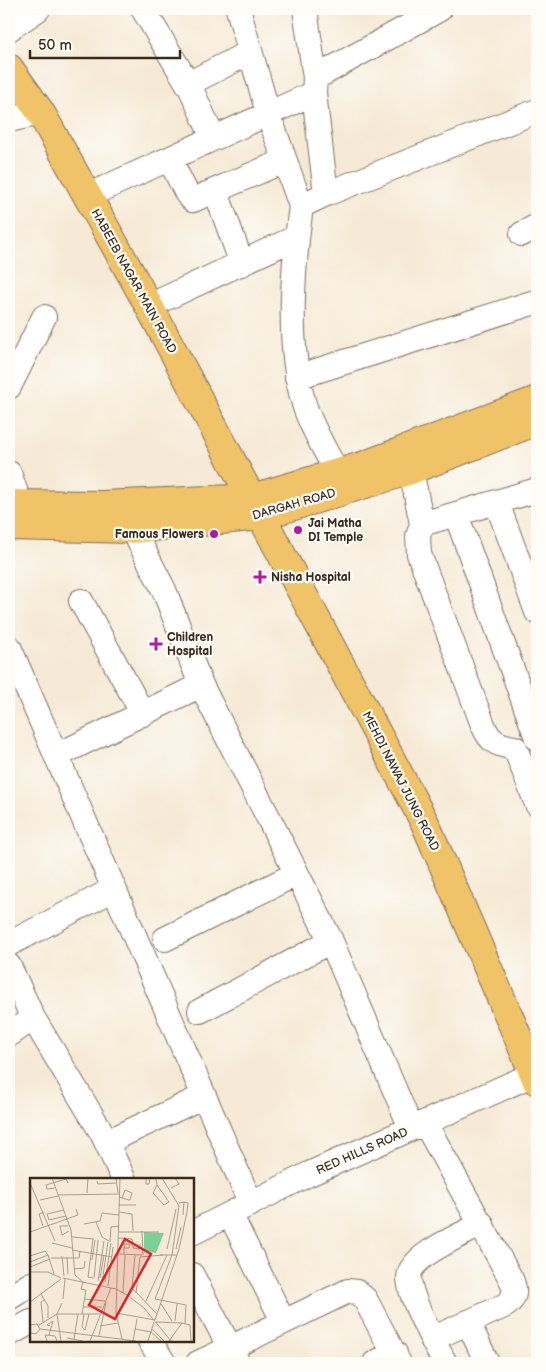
<svg xmlns="http://www.w3.org/2000/svg" width="546" height="1372" viewBox="0 0 546 1372" font-family="'Balsamiq Sans',sans-serif">
  <style>
    .lines { fill: none; stroke-linecap: round; stroke-linejoin: round }
    .minor-casing { stroke: #7c6d5e; stroke-width: 26 }
    .major-casing { stroke: #7c6d5e; stroke-width: 30 }
    .minor { stroke: #fff; stroke-width: 24 }
    .major { stroke: #f1c369; stroke-width: 28 }
    .poi-dot { fill: #b5179e; stroke: #fdfcf7; stroke-width: 2 }
    .labels { text-anchor: middle; stroke-width: 4.5; stroke-linejoin: round; paint-order: stroke }
    .street-label { font-size: 12px; fill: #3b2a1e; stroke: #fdfcf7 }
    .poi-label { font-size: 12px; font-weight: bold; fill: #3b2a1e; stroke: #fdfcf7; text-anchor: start }
    .inset-road { fill: none; stroke: #ab9d8c; stroke-width: 1 }
    .view { fill: #d62828; fill-opacity: 0.15; stroke: #d62828; stroke-width: 2.5 }
    .inset-edge { fill: none; stroke: #3b2a1e; stroke-width: 2.5 }
  </style>
  <rect width="100%" height="100%" fill="#fdfcf7"/>
  <filter id="ink" filterUnits="userSpaceOnUse"><feTurbulence type="fractalNoise" baseFrequency=".02" numOctaves="2"/><feDisplacementMap in="SourceGraphic" scale="10" xChannelSelector="R" yChannelSelector="G"/><feConvolveMatrix kernelMatrix="1 2 1 2 8 2 1 2 1" color-interpolation-filters="sRGB"/></filter>
  <filter id="wash" filterUnits="userSpaceOnUse"><feTurbulence type="fractalNoise" baseFrequency=".0096" numOctaves="4" result="noise"/><feDisplacementMap in="SourceGraphic" scale="20" xChannelSelector="R" yChannelSelector="G"/><feGaussianBlur stdDeviation="1.12" result="paint"/><feColorMatrix in="noise" values="0 0 0 0 0 0 0 0 0 0 0 0 0 0 0 0 0 1.4 0 .05"/><feComposite in="paint" operator="in"/></filter>
  <g filter="url(#wash)">
    <rect width="100%" height="100%" fill="#f6ead6"/>
  </g>
  <g filter="url(#ink)">
    <g class="lines">
      <defs>
        <path id="minor" d="M143 9 191 89 213 138
          M238 9 268 113 301 206
          M305 9 315 78 314 93 326 194 301 206C293 267 286 344 304 404 311 427 326 451 337 473
          M9 29 38 9
          M315 78 440 9
          M188 84 250 52
          M9 120 41 113
          M170 160 187 194 193 200 284 161
          M216 192 242 264
          M326 194 537 111
          M87 196 314 93
          M522 234 537 226
          M149 306 297 237
          M297 377 532 303
          M9 387 44 317
          M411 470 422 524 418 536 419 554 483 725C490 742 497 745 515 748L537 804
          M9 473 20 504
          M497 503 537 612
          M125 514 164 590 201 685 331 941 411 1128
          M456 514 537 738
          M422 524 537 490
          M81 601 143 714
          M9 647 251 1204
          M56 756 201 685
          M165 939 296 874
          M9 944 114 889
          M9 966 33 1018 102 1133 124 1180
          M200 1011 331 941
          M9 1035 33 1018
          M425 1123 512 1281C516 1292 515 1298 506 1305L432 1339C425 1323 409 1295 409 1277 410 1255 464 1234 482 1224
          M107 1142 204 1096
          M230 1214 283 1321
          M192 1233 309 1174 534 1074
          M192 1275 230 1348 198 1363
          M9 1298 31 1284
          M468 1322 487 1363
          M9 1334 31 1322
          M432 1339 445 1363
          M150 1341 164 1363
          M238 1363 230 1348 348 1291 357 1292 365 1299 399 1363
          M375 1363 395 1353"/>
        <path id="major" d="M9 68 41 113 149 306 425 823 537 1081
          M9 504 102 505 252 498 362 466 537 400
          M9 526 131 529 261 516 411 470 537 421"/>
      </defs>
      <use href="#minor" class="minor-casing"/>
      <use href="#major" class="major-casing"/>
      <use href="#minor" class="minor"/>
      <use href="#major" class="major"/>
    </g>
  </g>
  <g class="poi-dot">
    <circle cx="298" cy="530" r="5"/>
    <circle cx="214" cy="534" r="5"/>
    <path d="M257.5 569.5h5v5h5v5h-5v5h-5v-5h-5v-5h5z"/>
    <path d="M153.5 636.5h5v5h5v5h-5v5h-5v-5h-5v-5h5z"/>
  </g>
  <g class="labels">
    <g class="street-label">
      <text transform="translate(134 281) rotate(61)" y="4">HABEEB NAGAR MAIN ROAD</text>
      <text transform="translate(294 504) rotate(-16)" y="4">DARGAH ROAD</text>
      <text transform="translate(401 781) rotate(63)" y="4">MEHDI NAWAJ JUNG ROAD</text>
      <text transform="translate(362 1151) rotate(-24)" y="4">RED HILLS ROAD</text>
    </g>
    <g class="poi-label">
      <text x="308" y="527">Jai Matha<tspan x="308" dy="14">DI Temple</tspan></text>
      <text x="204" y="538" text-anchor="end">Famous Flowers</text>
      <text x="271" y="581">Nisha Hospital</text>
      <text x="167" y="641">Children<tspan x="167" dy="14">Hospital</tspan></text>
    </g>
  </g>
  <g transform="translate(30 1178)">
    <rect width="164" height="164" fill="#f6ead6"/>
    <path d="M114 54 134 55 126 75 114 73Z" fill="#7cd093"/>
    <path class="inset-road" d="M22 0 41 52 45 97 53 104 51 111 56 112 52 136M86 0 88 15M90 0 86 135 92 161M116 0V6H119L120 0M132 0 149 28 142 77 125 121 156 127 155 146M126 1 127 7 139 24 134 27 123 15 127 7M67 3 68 6 86 5M0 5 25 63M25 10 17 11 16 7 36 1 38 5M141 10 149 6 145 0M57 15 58 0M28 17 89 16M90 19 91 20H92L99 22H100L102 15 95 12 92 20M10 22 28 18M149 25 154 24 153 37M89 27H106M34 32 17 36 19 42 36 38M89 34 102 36 103 53M66 44 72 59 79 63M54 46 70 43 72 35 89 37M13 48 9 36 14 34M38 48H30L32 57 39 53M112 53 113 77M0 54 48 37 46 31M89 54H129M42 59 64 61M89 60 102 61 103 70 110 71V66M63 61 58 99 63 100M80 64 81 49 89 48M22 65 42 70M94 70H99L100 66H95L94 70V76M137 71 146 31M146 71 151 49M42 72 82 79M88 76 112 77M105 77 102 110 127 136M130 77H147M0 78 15 73 18 77M32 78 34 98M37 79 38 96M21 80H49L50 73M62 82 65 62M0 84 18 77 24 96M0 89 20 81M44 91 54 90 55 83M0 94H18L31 100M33 100 86 111 97 117 114 130 141 163M64 100 68 62M70 100 74 77M68 103 74 63M72 104 78 64M75 104 81 65M78 108 83 69M93 114 95 77M106 115 110 79 133 77M11 116 18 128V140M33 121 35 101M55 121 75 123M116 123 137 77M0 124 31 101M131 126 142 143M53 129H72M86 135 125 142 149 71 157 34 158 25 154 24M54 136 52 149 55 152 59 136M145 143 147 126M13 144 11 124 15 121M126 144 152 145M0 147 7 146 10 151 6 156 0 155M9 147 27 136H70M70 148 88 145M10 151 106 163M105 151 121 154 131 163M122 151 134 163M19 157 23 143 17 147 20 148M69 158 76 124M37 160 53 163M44 161 48 136M17 163 15 157 25 158 27 163M31 163 27 136 32 125M60 163 81 110M103 163 107 141M118 163 124 144M139 163 152 145 160 147 161 163"/>
    <path class="view" d="M95 61 121 76 85 141 59 127Z"/>
    <rect width="164" height="164" class="inset-edge"/>
  </g>
  <rect width="546" height="1372" fill="none" stroke="#fdfcf7" stroke-width="30"/>
  <path d="M30 50v8h150v-8" fill="none" stroke="#3b2a1e" stroke-width="2.5"/>
  <text x="38" y="50" font-size="15" fill="#3b2a1e" stroke="#fdfcf7" stroke-width="4" paint-order="stroke">50 m</text>
</svg>
